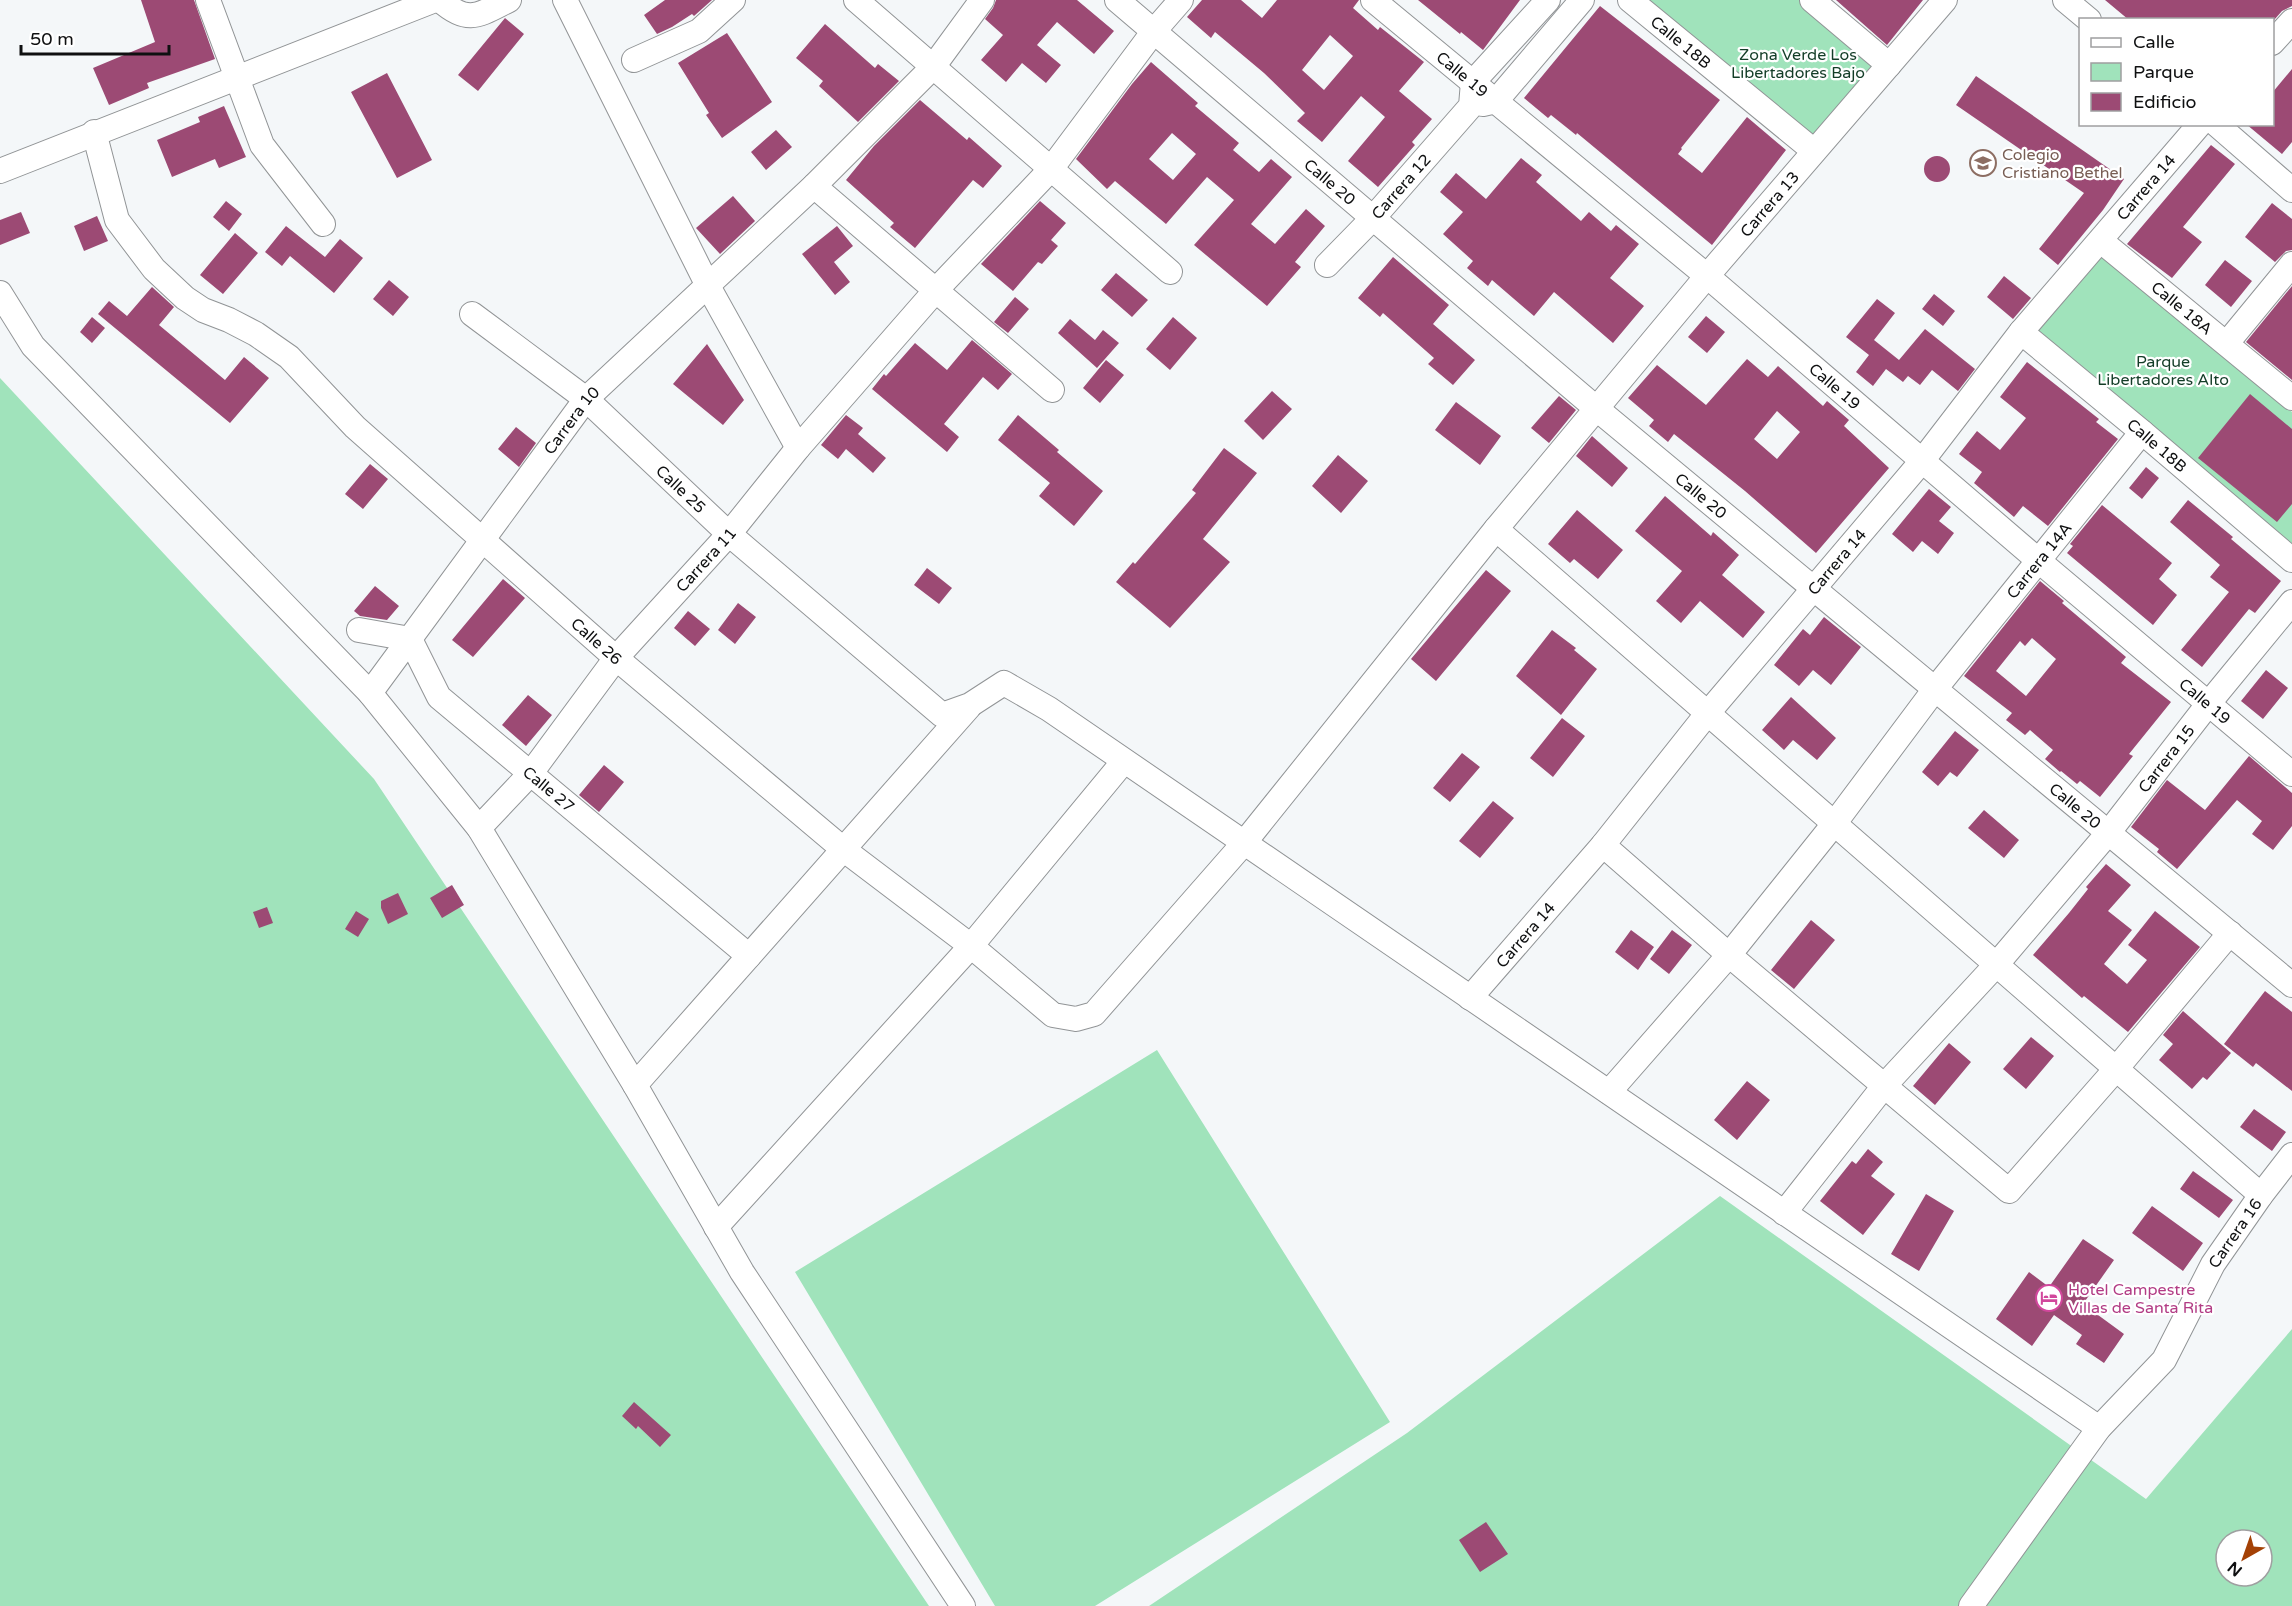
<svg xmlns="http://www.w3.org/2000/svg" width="2292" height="1606" viewBox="0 0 2292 1606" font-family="'Varela Round',sans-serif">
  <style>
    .green { fill: #a0e3bb; fill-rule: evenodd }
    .building { fill: #9c4a74; fill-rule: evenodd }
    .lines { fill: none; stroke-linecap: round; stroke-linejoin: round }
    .minor-casing { stroke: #919496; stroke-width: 26 }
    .minor { stroke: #fff; stroke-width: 24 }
    .labels { text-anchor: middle; stroke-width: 4.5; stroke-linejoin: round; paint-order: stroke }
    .street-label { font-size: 16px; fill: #0f1011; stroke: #fff }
    .park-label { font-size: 16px; fill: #133d27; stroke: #fff }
    .education-label { font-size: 16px; fill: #785e54; stroke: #fff; text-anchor: start }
    .hotel-label { font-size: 16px; fill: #b23c85; stroke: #fff; text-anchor: start }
  </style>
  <rect width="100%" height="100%" fill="#f4f7f9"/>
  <path class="green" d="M1641 0H1801L1880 65 1813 141Z
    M2102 249 2292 412V551L2033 330Z
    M0 378 374 779 929 1606H0Z
    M1157 1050 1390 1422 1095 1606H995L795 1272Z
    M1720 1196 2146 1499 2292 1329V1606H1149L1407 1433ZM2226 1540H2262V1576H2226Z"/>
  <path class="building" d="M141 0H194L215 59 147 83 149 88 109 105 93 68 155 42Z
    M665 0H712L694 16 692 14 672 27 657 34 644 15Z
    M996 0H1077L1114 31 1094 54 1057 22 1037 45 1061 65 1046 83 1022 63 1006 82 981 60 1003 35 985 19 993 8Z
    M1202 0H1241L1262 18 1277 0H1359L1353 8 1378 30 1380 27 1424 62 1399 91 1432 119 1412 142 1415 145 1378 187 1348 161 1385 117 1361 96 1322 142 1297 121 1305 113 1264 73 1215 32 1211 38 1187 17ZM1330 35 1353 56 1324 90 1302 70Z
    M1418 0H1520L1483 50 1461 32 1460 34Z
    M1836 0H1923L1887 45Z
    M2105 0H2292V6L2282 11 2274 20H2129Z
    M1600 6 1720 100 1681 148 1682 149 1678 154 1702 173 1747 117 1786 150 1712 245 1577 133 1576 135 1551 115 1548 118 1524 98Z
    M505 18 524 34 478 91 458 75Z
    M825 24 875 68 878 64 899 81 858 122 819 86 823 81 796 58Z
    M727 33 772 102 722 138 706 115 709 113 678 63Z
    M1151 62 1198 103 1195 106 1239 143 1233 150 1259 172 1271 159 1292 177 1251 224 1275 244 1306 209 1325 226 1295 262 1301 267 1267 306 1194 245 1234 200 1207 177 1166 224 1115 181 1107 189 1076 159 1132 84ZM1172 133 1196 154 1173 180 1149 159Z
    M2292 69V142L2282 154 2246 124H2272V93Z
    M387 73 432 160 397 178 351 92Z
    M1976 76 2124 179 2103 210 2058 265 2039 249 2084 193 1956 105Z
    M920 100 967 140 969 137 1002 166 983 188 973 180 915 248 890 227 894 223 846 180 874 146Z
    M224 106 246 157 219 168 215 159 172 177 157 140 200 122 198 117Z
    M776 130 792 147 766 170 751 152Z
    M2211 145 2235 164 2183 227 2202 242 2172 278 2127 244Z
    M1924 169a13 13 0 1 1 26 0a13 13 0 1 1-26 0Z
    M1521 158 1542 175 1536 182 1581 221 1589 212 1611 231 1616 225 1639 244 1610 278 1644 306 1613 343 1554 292 1534 316 1492 280 1488 286 1467 268 1473 261 1443 234 1463 212 1440 192 1456 173 1486 199Z
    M733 196 755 221 720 254 696 228Z
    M226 201 242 214 229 231 213 217Z
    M1040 201 1066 223 1051 240 1058 246 1042 264 1038 262 1013 291 981 264Z
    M2272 203 2292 219V250L2286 251 2275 262 2245 237Z
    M21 212 30 233 0 245V220Z
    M97 216 108 241 84 251 74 226Z
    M286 226 325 257 340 239 363 258 334 293 290 256 282 266 265 252Z
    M837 226 853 246 834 262 850 282 835 295 802 254Z
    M235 233 258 253 223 294 200 275Z
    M1393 257 1449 305 1433 324 1475 360 1453 385 1428 364 1434 358 1383 313 1380 317 1358 298Z
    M2225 260 2252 281 2231 307 2205 285Z
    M1116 273 1148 300 1132 317 1101 290Z
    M2004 276 2031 298 2013 319 1987 297Z
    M389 280 409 297 393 316 373 299Z
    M2292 286V380L2246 342Z
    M152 287 174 307 159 325 225 380 244 357 269 378 230 423 98 314 109 301 127 316Z
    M1934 294 1955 311 1943 326 1922 309Z
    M1015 297 1029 309 1008 333 994 322Z
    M1877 299 1895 313 1874 340 1899 360 1925 329 1975 369 1958 391 1932 370 1920 385 1908 376 1903 382 1886 369 1873 386 1856 372 1869 355 1846 337Z
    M1706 316 1725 332 1707 353 1688 337Z
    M92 317 105 328 92 343 80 332Z
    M1173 317 1197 338 1170 370 1146 349Z
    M1070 319 1095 340 1103 330 1119 343 1097 368 1058 333Z
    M972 340 1012 374 998 390 983 377 944 424 959 437 947 452 872 389 884 374 886 376 915 343 947 370Z
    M707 344 744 400 723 425 673 384Z
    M1747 359 1768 377 1778 366 1823 406 1827 401 1849 420 1844 426 1889 468 1816 553 1745 491 1674 434 1668 442 1649 426 1654 420 1628 398 1657 365 1706 405ZM1777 411 1800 432 1777 459 1754 439Z
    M1106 360 1124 375 1100 403 1083 388Z
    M2027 362 2099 419 2096 422 2118 439 2048 526 2023 506 2014 517 1974 483 1982 472 1959 454 1977 431 2000 450 2026 418 2000 397Z
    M1272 391 1292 409 1263 440 1244 421Z
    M2250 394 2292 429V504L2277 522 2198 458Z
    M1559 396 1576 410 1549 443 1531 428Z
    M1456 402 1501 436 1480 465 1435 430Z
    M846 415 863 428 858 434 886 458 873 473 846 449 838 459 821 445Z
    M1018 415 1059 450 1057 452 1103 491 1074 526 1039 496 1050 483 998 440Z
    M516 427 536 443 519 467 498 449Z
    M1592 436 1628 468 1612 487 1576 456Z
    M1224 448 1257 473 1203 539 1230 562 1170 628 1116 582 1133 562 1135 564 1196 493 1192 490Z
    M1338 455 1368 481 1341 513 1312 486Z
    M370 464 388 479 363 509 345 494Z
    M2146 467 2159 478 2142 499 2129 488Z
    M1929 489 1951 507 1939 521 1954 533 1938 554 1922 541 1913 552 1892 534Z
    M1665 496 1711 536 1713 532 1739 555 1722 575 1765 612 1743 638 1700 601 1681 623 1656 601 1682 571 1635 531Z
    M2188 500 2233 537 2231 539 2281 581 2255 613 2249 609 2202 667 2181 650 2229 592 2210 577 2220 565 2170 522Z
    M2102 505 2172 563 2159 579 2177 595 2153 625 2067 553 2073 546 2070 544Z
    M1577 510 1623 550 1598 579 1574 559 1570 563 1548 544Z
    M927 568 952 588 939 604 914 585Z
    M1486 570 1511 591 1436 681 1411 659Z
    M503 579 525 598 473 657 452 640Z
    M2040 581 2064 601 2062 603 2126 657 2121 663 2171 702 2129 754 2133 756 2100 797 2080 781 2077 784 2061 771 2060 772 2045 759 2053 750 2030 730 2025 735 2006 720 2012 713 1964 676ZM2032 638 2056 659 2026 696 1996 671 2020 641 2025 646Z
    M375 586 399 606 387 620 360 616 354 611Z
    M738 603 756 617 735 644 718 630Z
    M688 611 710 629 695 646 674 628Z
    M1824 617 1861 647 1831 685 1813 670 1799 686 1774 665 1803 629 1810 635Z
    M1552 630 1576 648 1574 650 1597 669 1561 715 1516 676Z
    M2266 670 2288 688 2263 719 2241 701Z
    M528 695 552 715 526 746 502 725Z
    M1791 697 1836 738 1817 760 1793 740 1784 750 1762 730Z
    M1562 718 1585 736 1553 777 1530 758Z
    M1955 731 1979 750 1957 777 1950 772 1938 786 1922 772Z
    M1462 753 1480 767 1450 802 1433 788Z
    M2249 756 2292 793V826L2273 850 2252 834 2262 821 2237 800 2177 869 2157 852 2159 849 2131 827 2167 780 2205 810Z
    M604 765 624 782 599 812 579 795Z
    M1493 801 1514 818 1480 858 1459 841Z
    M1984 810 2019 840 2004 858 1968 828Z
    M2106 864 2131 885 2108 911 2132 930 2104 964 2127 984 2147 960 2128 945 2155 911 2200 947 2128 1032 2084 996 2082 998 2033 955 2069 913 2088 889 2086 887Z
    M452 885 464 905 442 918 430 898Z
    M398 893 408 914 388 924 381 908V901Z
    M267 907 273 923 259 928 253 912Z
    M356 911 369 919 358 937 345 929Z
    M1811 920 1835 940 1794 989 1771 970Z
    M1631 930 1654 947 1638 970 1615 952Z
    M1672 930 1692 945 1669 974 1650 959Z
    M2265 991 2292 1012V1091L2256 1063 2253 1067 2224 1044Z
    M2183 1011 2231 1053 2207 1080 2203 1077 2192 1089 2159 1060 2173 1044 2163 1035Z
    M2031 1037 2054 1056 2026 1089 2003 1069Z
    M1949 1043 1971 1062 1935 1105 1913 1086Z
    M1747 1081 1770 1100 1737 1140 1714 1120Z
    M2254 1109 2286 1132 2272 1151 2240 1127Z
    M1868 1149 1883 1162 1871 1176 1895 1194 1863 1235 1820 1201 1852 1161 1856 1164Z
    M2193 1171 2233 1200 2219 1218 2180 1189Z
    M1926 1194 1954 1211 1919 1271 1891 1254Z
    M2152 1206 2203 1243 2183 1271 2132 1233Z
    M2083 1239 2114 1260 2083 1304 2124 1334 2104 1363 2076 1344 2082 1335 2054 1315 2032 1346 1996 1319 2029 1272 2049 1287Z
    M634 1402 671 1435 660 1447 638 1426 636 1429 622 1416Z
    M1486 1522 1508 1554 1480 1572 1459 1540Z"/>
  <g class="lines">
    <defs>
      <g id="minor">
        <path d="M208 0 262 145 323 224"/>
        <path d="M440 0C468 25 479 15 509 0"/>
        <path d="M565 0 708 286 798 448"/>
        <path d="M856 0 1170 272"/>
        <path id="s1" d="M1117 0 1597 409 2292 985"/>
        <path id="s2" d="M1373 0 1707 276 2039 561 2292 774"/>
        <path id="s3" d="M1630 0 1814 151"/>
        <path d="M1812 0 1889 65"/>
        <path d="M2065 0 2089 20"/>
        <path d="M2272 43 2292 21"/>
        <path d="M634 60 699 31 733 0"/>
        <path d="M1483 104 1496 101 1582 0"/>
        <path d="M2216 124 2292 190"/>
        <path id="s4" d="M94 132 117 220 154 269 185 298 203 310 229 320 256 334 289 357 355 427 616 658 843 849 971 946 1053 1015 1076 1019 1094 1014 1244 843 1496 529 1707 276 1945 0"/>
        <path d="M0 171 435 0"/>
        <path d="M814 186 1052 390"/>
        <path id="s5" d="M2101 241 2292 398"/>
        <path id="s6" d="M1327 265 1373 218 1471 106 1473 82 1548 0"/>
        <path d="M0 293 33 346 370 693 479 828 635 1085 742 1272 963 1606"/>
        <path id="s7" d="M472 314 586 399 729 534 942 715 970 705 1004 683 1049 709 2099 1428"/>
        <path id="s8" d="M2021 332 2142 432 2292 560"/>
        <path d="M2227 343 2292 264"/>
        <path d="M1496 529 2261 1195"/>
        <path id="s9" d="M359 630 410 639 439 697 749 956"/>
        <path id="s10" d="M370 693 586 399 814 186 933 67 982 0"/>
        <path id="s11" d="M479 828 531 773 616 658 729 534 798 448 936 290 1051 169 1154 31 1181 0"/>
        <path d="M1603 845 1729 955 2009 1191 2116 1069 2230 933"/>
        <path id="s12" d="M1470 998 1603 845 1707 714 1922 461 2021 332 2200 124"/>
        <path d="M635 1085 969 707"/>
        <path id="s13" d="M1609 1092 1729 955 1834 824 1935 689 2142 432"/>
        <path id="s14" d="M1784 1213 1884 1086 1996 965 2109 832 2209 703 2292 602"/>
        <path d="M716 1227 971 946 1124 761"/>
        <path id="s15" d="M1971 1606 2099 1428 2164 1360 2213 1264 2261 1195 2292 1155"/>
      </g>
    </defs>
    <use href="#minor" class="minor-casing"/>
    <use href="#minor" class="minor"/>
  </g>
  <defs>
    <symbol id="school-ring" viewBox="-11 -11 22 22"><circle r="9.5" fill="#fff" stroke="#8d6e63" stroke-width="1.5"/><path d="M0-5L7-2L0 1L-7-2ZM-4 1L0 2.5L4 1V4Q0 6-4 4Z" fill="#8d6e63"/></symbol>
    <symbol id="hotel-ring" viewBox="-11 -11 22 22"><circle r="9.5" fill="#fff" stroke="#d1479c" stroke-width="1.5"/><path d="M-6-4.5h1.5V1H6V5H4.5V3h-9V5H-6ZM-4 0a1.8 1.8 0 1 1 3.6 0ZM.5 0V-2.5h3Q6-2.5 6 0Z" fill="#d1479c"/></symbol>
  </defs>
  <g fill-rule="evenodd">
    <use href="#school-ring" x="1968" y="148" width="30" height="30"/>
    <use href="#hotel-ring" x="2034" y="1283" width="30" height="30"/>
  </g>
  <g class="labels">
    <g class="street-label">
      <text dy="6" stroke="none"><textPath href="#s3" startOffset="66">Calle 18B</textPath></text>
      <text dy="6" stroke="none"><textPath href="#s2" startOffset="116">Calle 19</textPath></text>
      <text dy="6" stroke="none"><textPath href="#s1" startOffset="280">Calle 20</textPath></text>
      <text dy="6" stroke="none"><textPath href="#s6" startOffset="108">Carrera 12</textPath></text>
      <text dy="6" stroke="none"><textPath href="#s12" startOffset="1056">Carrera 14</textPath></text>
      <text dy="6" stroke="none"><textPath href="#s4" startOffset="2421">Carrera 13</textPath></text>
      <text dy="6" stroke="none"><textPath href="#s5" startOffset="105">Calle 18A</textPath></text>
      <text dy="6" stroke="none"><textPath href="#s2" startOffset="602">Calle 19</textPath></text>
      <text dy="6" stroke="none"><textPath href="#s10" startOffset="339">Carrera 10</textPath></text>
      <text dy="6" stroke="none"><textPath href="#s8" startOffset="177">Calle 18B</textPath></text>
      <text dy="6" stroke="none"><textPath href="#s7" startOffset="273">Calle 25</textPath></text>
      <text dy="6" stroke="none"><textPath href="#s1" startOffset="766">Calle 20</textPath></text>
      <text dy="6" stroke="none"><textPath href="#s11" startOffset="352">Carrera 11</textPath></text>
      <text dy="6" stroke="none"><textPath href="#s13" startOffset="684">Carrera 14A</textPath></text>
      <text dy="6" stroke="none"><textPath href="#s12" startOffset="570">Carrera 14</textPath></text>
      <text dy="6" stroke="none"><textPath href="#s4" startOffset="734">Calle 26</textPath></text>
      <text dy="6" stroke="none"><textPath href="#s2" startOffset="1088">Calle 19</textPath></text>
      <text dy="6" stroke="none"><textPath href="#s14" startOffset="594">Carrera 15</textPath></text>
      <text dy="6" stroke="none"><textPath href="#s9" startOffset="260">Calle 27</textPath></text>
      <text dy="6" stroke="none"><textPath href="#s1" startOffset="1252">Calle 20</textPath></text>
      <text dy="6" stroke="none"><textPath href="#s12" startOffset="84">Carrera 14</textPath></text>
      <text dy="6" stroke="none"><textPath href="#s15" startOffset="459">Carrera 16</textPath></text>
    </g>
    <g class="park-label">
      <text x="1798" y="60">Zona Verde Los<tspan x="1798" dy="18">Libertadores Bajo</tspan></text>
      <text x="2163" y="367">Parque<tspan x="2163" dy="18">Libertadores Alto</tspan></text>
    </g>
    <g class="education-label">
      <text x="2002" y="160">Colegio<tspan x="2002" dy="18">Cristiano Bethel</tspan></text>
    </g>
    <g class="hotel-label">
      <text x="2068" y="1295">Hotel Campestre<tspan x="2068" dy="18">Villas de Santa Rita</tspan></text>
    </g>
  </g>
  <rect x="2079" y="18" width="195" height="108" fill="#ffffff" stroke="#9f9fa0" stroke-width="1.5"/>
  <rect x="2091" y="38" width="30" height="9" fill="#ffffff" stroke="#9f9fa0" stroke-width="1.5"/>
  <text x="2133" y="48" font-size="18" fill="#0f1011">Calle</text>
  <rect x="2091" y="63" width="30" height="18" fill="#a0e3bb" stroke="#9f9fa0" stroke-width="1.5"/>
  <text x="2133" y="78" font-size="18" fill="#0f1011">Parque</text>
  <rect x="2091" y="93" width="30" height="18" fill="#9c4a74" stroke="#9f9fa0" stroke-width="1.5"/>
  <text x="2133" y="108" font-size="18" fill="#0f1011">Edificio</text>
  <g transform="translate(2244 1558) rotate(220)"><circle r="28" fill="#ffffff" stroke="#9f9fa0" stroke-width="1.5"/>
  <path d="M0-4.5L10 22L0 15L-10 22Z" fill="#a44105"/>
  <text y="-9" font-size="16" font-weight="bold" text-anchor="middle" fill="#0f1011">N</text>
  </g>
  <path d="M21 45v9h148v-9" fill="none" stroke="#0f1011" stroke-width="3"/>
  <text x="30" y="45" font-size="18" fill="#0f1011" stroke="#ffffff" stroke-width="4.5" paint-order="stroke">50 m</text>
</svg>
